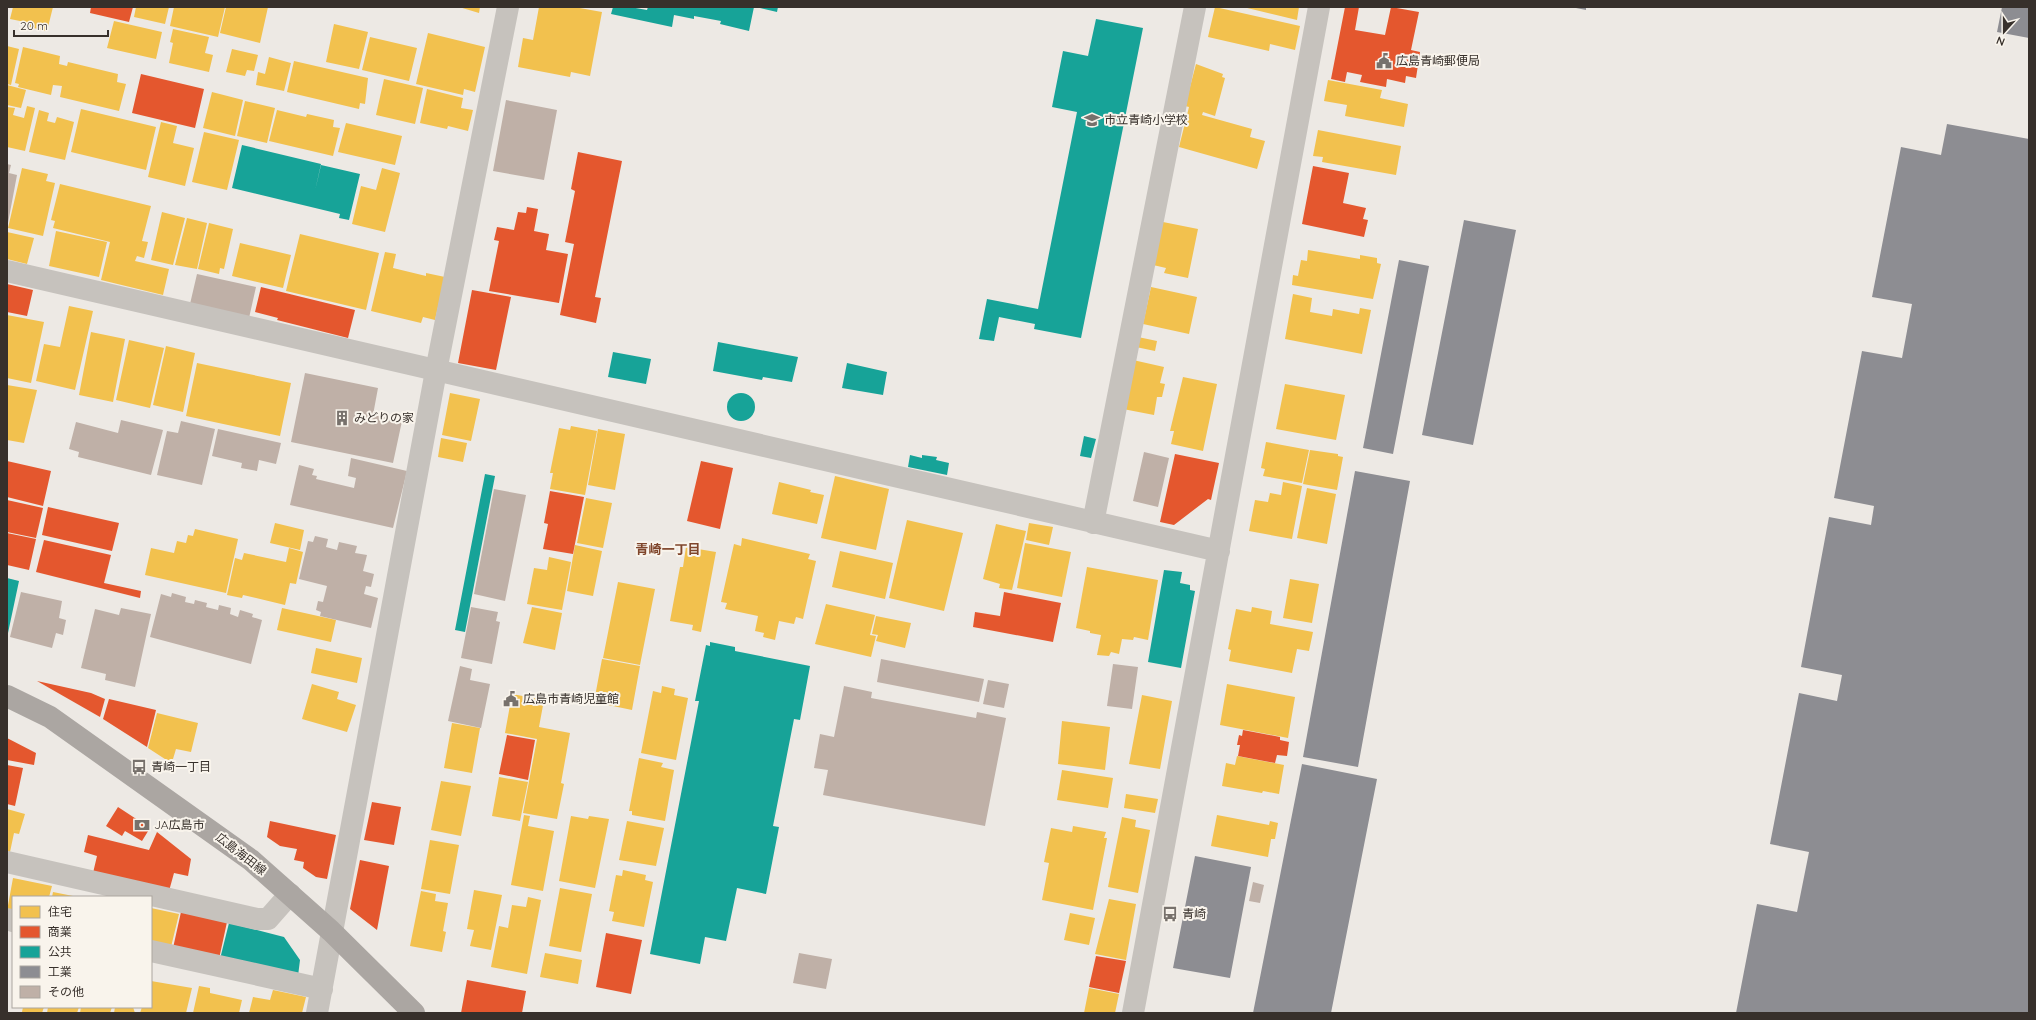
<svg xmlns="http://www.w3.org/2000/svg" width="2036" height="1020" viewBox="0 0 2036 1020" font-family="Quicksand,'Noto Sans JP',sans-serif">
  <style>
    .homes { fill: #f2c14e }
    .shops { fill: #e4572e }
    .public { fill: #17a398 }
    .industry { fill: #8d8d92 }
    .building { fill: #bfb0a7 }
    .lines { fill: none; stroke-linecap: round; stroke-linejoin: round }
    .minor { stroke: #c6c2bd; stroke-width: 22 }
    .major { stroke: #aba6a2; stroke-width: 22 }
    .labels { text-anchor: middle; stroke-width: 4; stroke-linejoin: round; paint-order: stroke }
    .poi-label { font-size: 12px; fill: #37302b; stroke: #f9f4ec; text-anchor: start }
    .street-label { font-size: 12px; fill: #37302b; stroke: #f9f4ec }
    .neighbourhood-label { font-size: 13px; font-weight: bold; fill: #7f452b; stroke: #f9f4ec }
  </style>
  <rect width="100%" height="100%" fill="#ede9e4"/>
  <path class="homes" d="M13 7H53L47 31 29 27 30 23 10 19Z
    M136 7H169L165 24 134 17Z
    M174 7H225L218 37 170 26Z
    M226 7H268L260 43 220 33Z
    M459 7H480L479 13Z
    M539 7H574L602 12 590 76 571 72 570 77 518 67 523 38 533 40Z
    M1215 7 1300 26 1295 50 1270 44 1269 51 1208 37Z
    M1243 7H1299L1297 20Z
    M114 21 162 32 156 59 107 48Z
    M334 24 368 32 359 69 326 62Z
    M173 29 209 37 205 53 213 55 209 72 169 63 173 43 170 42Z
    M428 33 485 47 475 92 464 89 463 95 416 84Z
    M370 37 417 48 409 81 362 70Z
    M7 46 19 49 11 85 7 84Z
    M23 47 60 56 59 64 67 66 68 62 118 74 117 82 126 84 119 111 60 97 62 86 53 85 51 95 18 87 19 84 15 83Z
    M232 49 258 55 254 71 247 70 245 76 226 72Z
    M269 57 291 63 284 91 256 85 258 72 265 74Z
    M294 61 368 78 365 104 360 103 359 109 287 92Z
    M1196 64 1223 74 1222 77 1225 78 1215 116 1203 112 1202 115 1252 129 1250 137 1265 141 1257 169 1179 147 1189 107 1185 106Z
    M384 79 423 88 415 124 376 115Z
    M1328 80 1382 90 1380 98 1408 104 1404 127 1345 116 1347 105 1324 101Z
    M7 85 26 90 21 108 7 105Z
    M427 89 463 98 461 108 473 110 468 131 448 126 447 129 420 123Z
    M212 92 243 100 235 136 203 128Z
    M245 101 275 108 267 143 237 136Z
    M27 106 35 108 25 151 7 147V107L15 108 13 115 24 118Z
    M81 109 156 127 146 170 71 152Z
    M39 110 49 113 47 121 55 123 57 117 74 122 65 160 29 152Z
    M277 110 306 117 307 114 334 120 333 127 340 128 333 156 269 141Z
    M161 122 177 126 173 143 194 148 185 186 148 177Z
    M346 123 402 136 395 165 338 152Z
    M1318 130 1401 146 1396 175 1322 162 1323 157 1313 156Z
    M204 132 239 140 227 190 192 182Z
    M22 168 48 174 46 181 55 183 43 236 8 228Z
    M382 168 400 173 385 232 352 224 361 186 376 190Z
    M60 184 151 206 142 241 148 242 144 258 137 256 135 261 169 269 163 295 101 280 110 242 53 228 55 221 51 220Z
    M162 212 185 218 173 265 151 260Z
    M187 218 207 223 197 269 175 265Z
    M1163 222 1198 229 1188 278 1164 273 1166 268 1153 265Z
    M209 223 233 229 224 269 220 268 219 274 198 269Z
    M56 231 107 242 99 277 49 266Z
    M7 232 34 238 27 264 7 259Z
    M300 234 379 253 366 310 286 291Z
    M240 243 291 255 283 288 232 276Z
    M1308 250 1360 259V255L1377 258V263L1381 264 1373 299 1292 285 1293 275 1298 276 1301 260 1307 261Z
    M385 252 396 254 393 268 426 276V273L445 277 435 320 423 317 421 323 371 311Z
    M1151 287 1197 297 1189 334 1143 324Z
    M1293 294 1312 298 1310 312 1332 316 1333 309 1359 314 1360 308 1371 310 1362 354 1285 339Z
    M69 306 93 311 75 390 36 381 44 344 60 347Z
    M7 315 44 322 31 383 7 378Z
    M91 332 125 339 113 402 79 395Z
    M1138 337 1157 341 1155 351 1136 347Z
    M129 340 164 348 150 408 116 400Z
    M166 346 195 353 183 412 153 405Z
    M1133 360 1164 367 1160 383 1165 384 1162 397H1157L1154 415 1123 409Z
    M197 363 291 383 280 436 186 416Z
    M1183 377 1217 384 1203 451 1171 444 1174 431H1170Z
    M1285 384 1345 395 1336 440 1276 429Z
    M7 385 37 390 24 443 7 440Z
    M450 393 480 399 471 441 442 435Z
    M571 426 597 431 585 495 550 489 553 473H550L559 428 570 430Z
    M598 429 625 434 615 490 588 485Z
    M441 438 467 443 463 462 438 457Z
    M1266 442 1309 450 1302 483 1263 476 1265 469 1261 468Z
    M1310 450 1338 454V456L1343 457 1337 490 1303 484Z
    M835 476 889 489 876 550 821 538Z
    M779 482 811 490 810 492 824 495 817 524 772 514Z
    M1283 482 1302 486 1292 539 1249 531 1255 500 1268 502 1270 493 1281 495Z
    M1307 488 1336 494 1327 544 1297 538Z
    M586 498 612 503 603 548 577 543Z
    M907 520 963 533 944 611 889 598Z
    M275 523 304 530 300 550 270 543Z
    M1029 523 1053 527 1049 545 1026 540Z
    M996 524 1026 531 1012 590 999 588 1000 584 983 579Z
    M195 529 238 539 226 593 145 575 151 548 174 553 177 541 186 543 188 535 193 536Z
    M742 538 810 554 808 559 816 561 803 619 796 617 794 624 779 621 775 640 763 637 764 633 755 631 758 616 725 609 727 603 721 602 734 544 741 546Z
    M1025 543 1071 552 1062 597 1017 588Z
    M575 545 602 551 593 596 567 591Z
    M686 547 716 552 701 632 692 630 693 625 670 621 680 567H683Z
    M289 548 303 552 296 584 290 583 285 605 243 595 242 598 227 595 235 558 242 560 244 553 286 562Z
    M840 551 893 563 885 599 832 587Z
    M549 557 571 562 562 610 527 604 534 568 547 570Z
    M1087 567 1158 580 1148 640 1134 637 1133 640 1122 639 1119 654 1111 652 1109 656 1097 655 1101 635 1090 633V631L1076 628Z
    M1290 579 1319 584 1312 623 1283 618Z
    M618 582 655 589 640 665 603 658Z
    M826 604 875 615 870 635 876 636 871 657 815 644Z
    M532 607 562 613 555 650 523 643Z
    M1252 607 1272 611 1270 624 1313 632 1309 651 1297 649 1292 673 1229 661 1231 650 1228 649 1236 609 1251 612Z
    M282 608 336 620 331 642 277 630Z
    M876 616 911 623 905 648 876 641 878 635 872 634Z
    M316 648 362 658 357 683 311 673Z
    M602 659 640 666 632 710 594 702Z
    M312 684 339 692 337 699 356 705 347 732 302 719Z
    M1227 684 1295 697 1288 738 1220 725Z
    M662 686 675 689 674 695 688 698 676 760 641 753 653 691 661 693Z
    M512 694 544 700 539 727 570 733 561 783 564 784 557 819 523 813 537 739 505 733Z
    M1142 695 1172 701 1160 769 1129 764Z
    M157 713 198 723 191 752 176 749 173 759 168 761 148 748Z
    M1062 721 1110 727 1105 770 1058 764Z
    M452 723 480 728 472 773 444 768Z
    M1237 756 1284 765 1279 794 1263 791 1262 793 1222 786 1226 763 1235 765Z
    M639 758 663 763 661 767 674 770 665 821 632 815V811H629Z
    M1062 770 1113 778 1108 808 1057 800Z
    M499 777 528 782 520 821 492 816Z
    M441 781 471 786 461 836 431 830Z
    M1126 794 1158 799 1155 813 1124 808Z
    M7 809 25 814 19 834 14 833 10 852 7 851Z
    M524 815 530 816 528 826 554 831 543 891 511 885Z
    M1217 815 1269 825 1270 821 1278 823 1275 839H1271L1268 857 1211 846Z
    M571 816 588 819 589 816 609 819 595 888 559 881Z
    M1122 817 1136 820 1135 827 1150 830 1138 893 1108 887Z
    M627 821 664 828 656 866 619 860Z
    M1073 826 1106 832 1104 838H1107L1093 910 1042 900 1049 863 1044 862 1051 828 1072 832Z
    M430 840 459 845 450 894 421 889Z
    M623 870 646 875 645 880 653 882 644 927 612 921 614 912 609 911 616 875 622 876Z
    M13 878 52 886 49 897H13V912L7 911Z
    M560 888 592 894 581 952 549 946Z
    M474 890 502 895 491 950 470 946 474 930 467 929Z
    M421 891 436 894 435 901 448 903 443 931 446 932 442 952 410 946Z
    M53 892 73 896V897H52Z
    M528 897 541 900 527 974 491 967 499 926 508 928 512 905 526 907Z
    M1109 899 1136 904 1126 960 1095 954Z
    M151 908 179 914 171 947 151 943Z
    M1070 913 1095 918 1089 945 1064 940Z
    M545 953 582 960 578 984 540 977Z
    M151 981 192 988 186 1013H140L142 1007H151Z
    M199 986 210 988V993L242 1000 239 1013H193Z
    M1089 988 1119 994 1115 1013H1084Z
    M273 990 306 997 302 1013H249L253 997 270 1000Z
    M23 1007H44L42 1013 22 1012Z
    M48 1007H79L77 1013H47Z
    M81 1007H112L110 1013H80Z
    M115 1007H133L135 1013H114Z"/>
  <path class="shops" d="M91 7H133L129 22 90 13Z
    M1345 7H1359L1355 30 1385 35 1391 7 1419 12 1411 50 1420 52 1416 78 1406 76 1405 83 1387 79 1386 87 1360 82 1362 75 1347 72 1345 82 1331 79Z
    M141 74 204 89 195 128 132 113Z
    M578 152 622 161 595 297 601 298 596 323 560 315 574 244 565 242 575 191 571 189Z
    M1313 166 1349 173 1343 203 1366 208 1363 219 1368 220 1364 237 1302 224Z
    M527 207 538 209 534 231 549 234 546 250 568 254 559 303 489 291 499 241 494 240 497 227 514 230 518 212 526 213Z
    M7 284 33 290 27 316 7 312Z
    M261 287 355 310 348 338 277 320 278 318 255 312Z
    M472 290 511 297 496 370 458 363Z
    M1175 454 1219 463 1211 500 1208 499 1174 525 1160 522Z
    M7 461 51 471 43 506 7 497Z
    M701 461 733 468 720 529 687 521Z
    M550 491 584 497 573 554 543 549 548 524 544 523Z
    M7 500 43 508 36 538 7 532Z
    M48 507 119 523 112 551 42 535Z
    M7 533 36 539 29 570 7 565Z
    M44 540 111 555 104 583 141 591 140 598 36 572Z
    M1004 592 1061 603 1053 642 973 627 975 612 1000 616Z
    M37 681 91 693 105 699 100 717Z
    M109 699 156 710 147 747 103 719Z
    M1243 730 1280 737V740L1289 742 1287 756 1277 755 1275 763 1238 756 1240 745H1237L1239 735 1242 736Z
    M507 735 535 740 528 780 499 774Z
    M7 738 36 753 34 765 7 760Z
    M7 765 23 768 15 806 7 804Z
    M372 802 401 807 394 845 364 840Z
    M118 807 150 828 142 841 125 831 122 836 106 826Z
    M270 821 336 835 327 879 316 877 303 868 304 862 294 860 297 849 280 846 267 837Z
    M157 832 191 859 188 876 174 873 169 891 93 873 97 856 84 852 88 835 149 850Z
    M360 860 389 866 377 930 350 909Z
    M181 912 227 922 219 959 173 948Z
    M606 933 642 940 631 994 596 987Z
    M1096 956 1126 961 1119 993 1089 987Z
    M467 980 526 991 522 1013H461Z"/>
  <path class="public" d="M613 7H630L647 10 648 7H754L749 31 720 24 721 21 694 16V19L674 15 672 27 611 14Z
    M756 7H778L777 12Z
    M1096 19 1143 28 1081 338 1034 329 1035 324 999 317 994 341 979 339 987 299 1038 309 1077 112 1052 107 1063 51 1088 56Z
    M242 145 321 164 315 191 321 165 360 174 349 220 339 218 340 214 232 188Z
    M718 342 798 357 792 382 763 377 762 380 713 371Z
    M613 352 651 359 646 384 608 377Z
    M847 363 887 372 883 395 842 388Z
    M727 407a14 14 0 1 1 28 0a14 14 0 1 1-28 0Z
    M1084 436 1096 439 1091 458 1080 456Z
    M910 455 922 458V455L937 457 936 460 949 463 947 475 908 467Z
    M485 474 495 476 465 632 455 630Z
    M1164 570 1182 572 1180 583 1190 585V590L1195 591 1181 668 1148 662Z
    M7 578 19 581 8 633 7 632Z
    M710 642 735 647V651L810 666 800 720 794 719 773 826 779 827 766 894 737 888 726 941 705 937 700 964 650 954 699 701H695L706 645 710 646Z
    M229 923 284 937 300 960 298 976 220 959Z"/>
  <path class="industry" d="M1571 7H1586V10Z
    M2002 7H2029V38L1997 32Z
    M1947 124 2029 139V1013H1736L1757 904 1797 912 1809 852 1770 844 1799 693 1837 701 1842 675 1801 667 1829 517 1871 525 1874 506 1834 498 1862 351 1902 358 1912 304 1872 297 1901 147 1941 155Z
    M1464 220 1516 230 1473 445 1422 435Z
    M1399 260 1429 266 1393 454 1363 448Z
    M1355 471 1410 481 1358 767 1303 757Z
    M1302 764 1377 779 1331 1013H1253Z
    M1195 856 1251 867 1230 978 1173 968Z"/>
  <path class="building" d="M506 100 557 110 544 180 493 171Z
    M7 164 11 165 9 173 17 175 8 223 7 222Z
    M197 274 256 287 249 318 190 304Z
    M305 373 378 388 373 415 402 421 393 463 291 442Z
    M121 420 163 430 151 475 78 457 79 452 69 449 76 422 118 433Z
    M181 421 215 429 202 485 157 475 167 431 178 433Z
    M218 429 281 443 276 464 259 460 257 471 241 468 242 463 212 456Z
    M1144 452 1169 458 1158 507 1133 501Z
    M351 458 407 471 393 528 290 505 299 465 314 469 312 475 317 476 316 479 354 488 356 478 348 476Z
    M494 489 526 495 505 601 474 594Z
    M315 536 328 539 326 547 337 550 339 542 357 546 355 553 367 555 363 571 374 574 371 587 366 586 364 594 378 598 371 628 320 616 321 612 316 610 318 601 323 602 327 586 299 579 308 541 313 542Z
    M21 592 62 601 59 618 66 620 63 635 56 633 52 648 10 637Z
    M172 593 186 597 185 602 194 604 195 600 207 603 206 607 218 610 219 605 231 608 230 614 238 617 240 610 253 614 252 617 262 620 251 664 150 637 161 594 171 597Z
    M471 607 498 612 496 621 500 622 492 664 461 658Z
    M121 608 151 614 135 687 105 680 106 674 81 668 95 609 119 615Z
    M881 659 984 679 979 702 877 682Z
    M1113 664 1138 667 1132 709 1107 706Z
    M460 666 472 669 470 680 490 684 481 728 448 721Z
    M988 680 1009 684 1004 708 983 704Z
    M844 686 872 692 871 698 976 718 977 712 1006 718 985 826 823 795 828 770 814 768 820 734 834 737Z
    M1253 882 1264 885 1260 903 1249 901Z
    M799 953 832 959 826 989 793 983Z"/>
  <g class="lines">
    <path class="minor" d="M7 271 1219 551
      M1093 523 1195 7
      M7 862 257 919H268L290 894
      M7 919 13 921
      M151 951 322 989
      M317 1013 436 371 508 7
      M1133 1013 1319 7"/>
    <path class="major" d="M7 696 50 717 251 860 331 931 414 1013"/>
  </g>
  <defs>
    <symbol id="civic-bare" viewBox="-9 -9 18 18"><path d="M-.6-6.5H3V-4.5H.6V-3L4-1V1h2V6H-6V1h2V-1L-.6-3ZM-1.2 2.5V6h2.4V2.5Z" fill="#77716c" stroke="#f9f4ec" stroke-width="2.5" paint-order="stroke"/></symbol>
    <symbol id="school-bare" viewBox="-9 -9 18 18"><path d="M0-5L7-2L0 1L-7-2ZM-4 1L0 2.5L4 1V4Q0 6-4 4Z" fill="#77716c" stroke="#f9f4ec" stroke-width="2.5" paint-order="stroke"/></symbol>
    <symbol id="building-bare" viewBox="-9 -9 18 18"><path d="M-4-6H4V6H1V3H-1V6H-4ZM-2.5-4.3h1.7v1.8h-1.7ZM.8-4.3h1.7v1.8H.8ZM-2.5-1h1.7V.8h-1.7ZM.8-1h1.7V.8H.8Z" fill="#77716c" stroke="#f9f4ec" stroke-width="2.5" paint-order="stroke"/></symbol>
    <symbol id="bus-bare" viewBox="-9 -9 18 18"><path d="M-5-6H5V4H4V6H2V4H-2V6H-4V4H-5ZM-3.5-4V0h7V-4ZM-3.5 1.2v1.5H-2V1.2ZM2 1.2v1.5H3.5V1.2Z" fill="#77716c" stroke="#f9f4ec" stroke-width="2.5" paint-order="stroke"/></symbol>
    <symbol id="bank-bare" viewBox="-9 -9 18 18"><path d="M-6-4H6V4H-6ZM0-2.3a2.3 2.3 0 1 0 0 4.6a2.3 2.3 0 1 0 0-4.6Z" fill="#77716c" stroke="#f9f4ec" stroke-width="2.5" paint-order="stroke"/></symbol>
  </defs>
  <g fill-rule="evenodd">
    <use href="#civic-bare" x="1373" y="50" width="22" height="22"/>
    <use href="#school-bare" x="1081" y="109" width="22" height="22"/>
    <use href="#building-bare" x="331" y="407" width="22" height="22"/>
    <use href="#civic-bare" x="500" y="688" width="22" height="22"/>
    <use href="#bus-bare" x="128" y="756" width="22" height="22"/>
    <use href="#bank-bare" x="131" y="814" width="22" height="22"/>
    <use href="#bus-bare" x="1159" y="903" width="22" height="22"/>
  </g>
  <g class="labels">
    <g class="poi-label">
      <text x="1396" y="65">広島青崎郵便局</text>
      <text x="1104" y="124">市立青崎小学校</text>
      <text x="354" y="422">みどりの家</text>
      <text x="523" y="703">広島市青崎児童館</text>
      <text x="151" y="771">青崎一丁目</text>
      <text x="154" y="829">JA広島市</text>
      <text x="1182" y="918">青崎</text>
    </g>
    <g class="street-label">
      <text transform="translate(241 854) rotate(38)" y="4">広島海田線</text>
    </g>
    <g class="neighbourhood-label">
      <text x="668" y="554">青崎一丁目</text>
    </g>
  </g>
  <rect width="2036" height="1020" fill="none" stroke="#37302b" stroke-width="16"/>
  <rect x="12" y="896" width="140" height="112" fill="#f9f4ec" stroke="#aba69f"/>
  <rect x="20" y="906" width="20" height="12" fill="#f2c14e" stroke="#aba69f"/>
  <text x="48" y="916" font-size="12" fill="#37302b">住宅</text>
  <rect x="20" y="926" width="20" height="12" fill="#e4572e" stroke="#aba69f"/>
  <text x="48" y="936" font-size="12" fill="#37302b">商業</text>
  <rect x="20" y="946" width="20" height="12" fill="#17a398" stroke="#aba69f"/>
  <text x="48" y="956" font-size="12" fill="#37302b">公共</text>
  <rect x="20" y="966" width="20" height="12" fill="#8d8d92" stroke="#aba69f"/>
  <text x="48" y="976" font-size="12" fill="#37302b">工業</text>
  <rect x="20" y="986" width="20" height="12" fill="#bfb0a7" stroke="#aba69f"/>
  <text x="48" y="996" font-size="12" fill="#37302b">その他</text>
  <g transform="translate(2004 32) rotate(201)" stroke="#f9f4ec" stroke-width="3" paint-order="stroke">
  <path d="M0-3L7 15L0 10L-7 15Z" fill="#37302b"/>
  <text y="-6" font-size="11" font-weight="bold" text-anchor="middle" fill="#37302b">N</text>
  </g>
  <path d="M14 30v6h94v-6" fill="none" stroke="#37302b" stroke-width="2"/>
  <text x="20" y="30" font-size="12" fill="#37302b" stroke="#f9f4ec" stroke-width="3" paint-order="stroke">20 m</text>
</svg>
